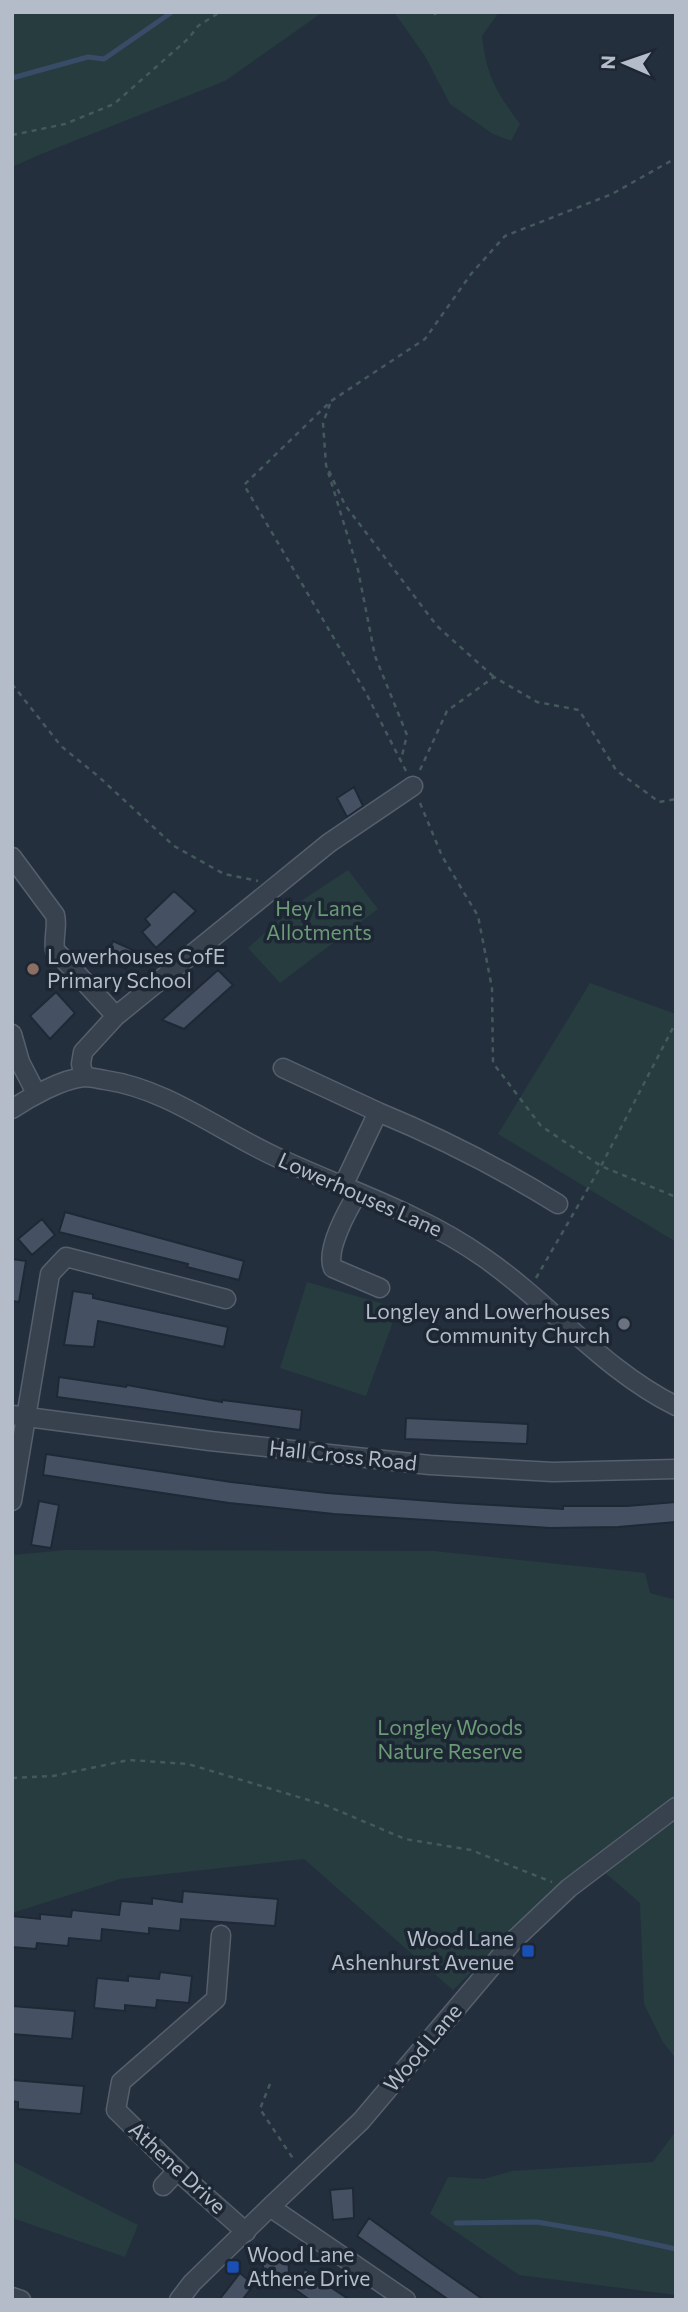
<svg xmlns="http://www.w3.org/2000/svg" width="688" height="2312" viewBox="0 0 688 2312" font-family="Commissioner,sans-serif">
  <style>
    .green { fill: #263c3f }
    .lines { fill: none; stroke-linecap: round; stroke-linejoin: round }
    .stream { stroke: #394c67; stroke-width: 5 }
    .building { fill: #455162; stroke: #1f2835; stroke-width: 2 }
    .minor-casing { stroke: #565f6c; stroke-width: 21 }
    .path { stroke: #44595c; stroke-width: 2.5; stroke-dasharray: 5 5; stroke-linecap: butt }
    .minor { stroke: #38414e; stroke-width: 18 }
    .education-dot { fill: #8d6e63; stroke: #1d2633; stroke-width: 2.5 }
    .worship-dot { fill: #6b7280; stroke: #1d2633; stroke-width: 2.5 }
    .transit-dot { fill: #1a4fb4; stroke: #1d2633; stroke-width: 2.5 }
    .labels { text-anchor: middle; stroke-width: 7; stroke-linejoin: round; paint-order: stroke }
    .park-label { font-size: 21px; fill: #6b9a76; stroke: #1d2633 }
    .poi-label { font-size: 21px; fill: #b4bcc9; stroke: #1d2633; text-anchor: start }
    .street-label { font-size: 21px; fill: #b4bcc9; stroke: #1d2633 }
  </style>
  <rect width="100%" height="100%" fill="#242f3e"/>
  <path class="green" d="M12 12H323L225 81 39 155 12 167Z
    M394 12H499L482 36C487 78 496 91 520 124L511 141 493 134 450 104 425 56Z
    M348 870 378 909 280 983 248 948 298 903Z
    M590 983 676 1014V1242L498 1134Z
    M307 1282 398 1308 366 1396 280 1368Z
    M66 1550 434 1551 645 1573 650 1593 676 1600V1798L603 1854 513 1930 453 1990 304 1859 120 1879 12 1913V1555Z
    M676 1816V2059L663 2042 644 2004 640 1903 603 1871Z
    M676 2131V2295L519 2275 430 2214 448 2177 484 2179 512 2171 653 2162Z
    M12 2161 138 2225 125 2257 12 2218Z"/>
  <g class="lines">
    <path class="stream" d="M12 78 88 57 104 59 172 12
      M456 2223 537 2222 607 2234 676 2249"/>
  </g>
  <path class="building" d="M354 787 363 806 347 817 337 798Z
    M174 891 196 911 156 948 142 932 150 925 145 919Z
    M113 941 133 950 126 969 105 960Z
    M218 970 233 985 204 1011 184 1029 162 1020Z
    M56 992 75 1013 50 1039 30 1016Z
    M65 1212 244 1261 239 1280 187 1267 188 1264 59 1232Z
    M42 1219 55 1235 32 1255 18 1239Z
    M12 1259 26 1261 19 1302 12 1301Z
    M73 1291 93 1294V1298L228 1327 224 1347 98 1321 94 1347 64 1345Z
    M59 1377 126 1387 127 1385 222 1402V1400L302 1410 300 1430 57 1397Z
    M406 1418 528 1424 527 1444 405 1439Z
    M46 1454 231 1482 327 1493 457 1503 563 1509V1506H627L676 1502V1522L618 1527 550 1528 334 1514 229 1503 43 1475Z
    M39 1501 59 1505 51 1548 31 1545Z
    M183 1891 278 1899 275 1926 181 1919 180 1931 149 1928V1934L102 1929 101 1941 69 1938 68 1946 37 1943 36 1949 12 1947V1916L40 1919V1914L71 1917 72 1910 119 1915 121 1901 152 1904V1898L182 1902Z
    M160 1972 192 1976 189 2003 157 2000 156 2008 125 2005V2011L94 2008 97 1978 128 1981V1976L159 1979Z
    M12 2006 75 2011 72 2039 12 2034Z
    M12 2080 84 2086 81 2114 18 2109V2102L12 2101Z
    M353 2188 354 2218 333 2220 330 2190Z
    M369 2218 431 2263 484 2300H449L357 2236Z
    M288 2253 289 2275 264 2277 262 2255Z
    M305 2269 318 2279 350 2300H310L293 2288Z
    M240 2273 254 2285 242 2300H219Z"/>
  <g class="lines">
    <defs>
      <path id="minor" d="M12 857 55 915C58 925 53 938 55 950L116 1016
        M12 1034 20 1062 36 1093
        M283 1068 378 1112 343 1186
        M84 1077 81 1064 83 1052 116 1016 329 843 413 786
        M12 1109C30 1097 62 1079 84 1077 91 1077 99 1079 105 1080 167 1089 218 1130 274 1156 344 1189 419 1212 483 1257 550 1303 603 1370 676 1406
        M378 1112C441 1138 500 1168 558 1204
        M358 1193C348 1209 325 1250 333 1268L380 1288
        M12 1415 210 1441 430 1465 553 1472 676 1469
        M12 1501 50 1274 66 1257 226 1299
        M221 1935 216 1999 121 2082 116 2110 184 2177 246 2232
        M163 2186 177 2171
        M270 2207 406 2300
        M12 2297 21 2300
        M179 2300 192 2283 270 2207 361 2121 515 1939 569 1888 676 1807"/>
    </defs>
    <use href="#minor" class="minor-casing"/>
    <path class="path" d="M424 12 435 14 438 12
      M12 135 65 124 114 104 189 38 198 26 220 12
      M330 404 323 423 326 465 358 570 375 656 407 735 401 760
      M329 471 345 505 437 626 494 677
      M12 684 61 746 99 777 174 846 224 874 258 881
      M420 770 447 711 494 677 537 702 579 710 616 770 659 802 676 799
      M406 771 366 693 244 485 331 401 425 339 471 274 505 236 612 194 676 158
      M420 803 442 856 478 916 492 988 493 1063 541 1126 601 1166 676 1197
      M536 1278 601 1166 676 1022
      M12 1778 53 1776 129 1760 188 1764 325 1805 405 1839 471 1850 552 1882
      M270 2084 260 2109 294 2160"/>
    <use href="#minor" class="minor"/>
  </g>
  <circle class="education-dot" cx="33" cy="969" r="7"/>
  <circle class="worship-dot" cx="624" cy="1324" r="7"/>
  <g class="transit-dot">
    <rect x="521" y="1944" width="14" height="14" rx="3.5"/>
    <rect x="226" y="2260" width="14" height="14" rx="3.5"/>
  </g>
  <g class="labels">
    <g class="park-label">
      <text x="319" y="916">Hey Lane<tspan x="319" dy="24">Allotments</tspan></text>
      <text x="450" y="1735">Longley Woods<tspan x="450" dy="24">Nature Reserve</tspan></text>
    </g>
    <g class="poi-label">
      <text x="47" y="964">Lowerhouses CofE<tspan x="47" dy="24">Primary School</tspan></text>
      <text x="610" y="1319" text-anchor="end">Longley and Lowerhouses<tspan x="610" dy="24">Community Church</tspan></text>
      <text x="514" y="1946" text-anchor="end">Wood Lane<tspan x="514" dy="24">Ashenhurst Avenue</tspan></text>
      <text x="247" y="2262">Wood Lane<tspan x="247" dy="24">Athene Drive</tspan></text>
    </g>
    <g class="street-label">
      <text transform="translate(360 1195) rotate(24)" y="7">Lowerhouses Lane</text>
      <text transform="translate(343 1456) rotate(6)" y="7">Hall Cross Road</text>
      <text transform="translate(423 2048) rotate(-50)" y="7">Wood Lane</text>
      <text transform="translate(177 2168) rotate(43)" y="7">Athene Drive</text>
    </g>
  </g>
  <rect width="688" height="2312" fill="none" stroke="#b4bcc9" stroke-width="28"/>
  <g transform="translate(625 63) rotate(272)" stroke="#1d2633" stroke-width="5" paint-order="stroke">
  <path d="M0-5L12 26L0 18L-12 26Z" fill="#b4bcc9"/>
  <text y="-10" font-size="19" font-weight="bold" text-anchor="middle" fill="#b4bcc9">N</text>
  </g>
</svg>
